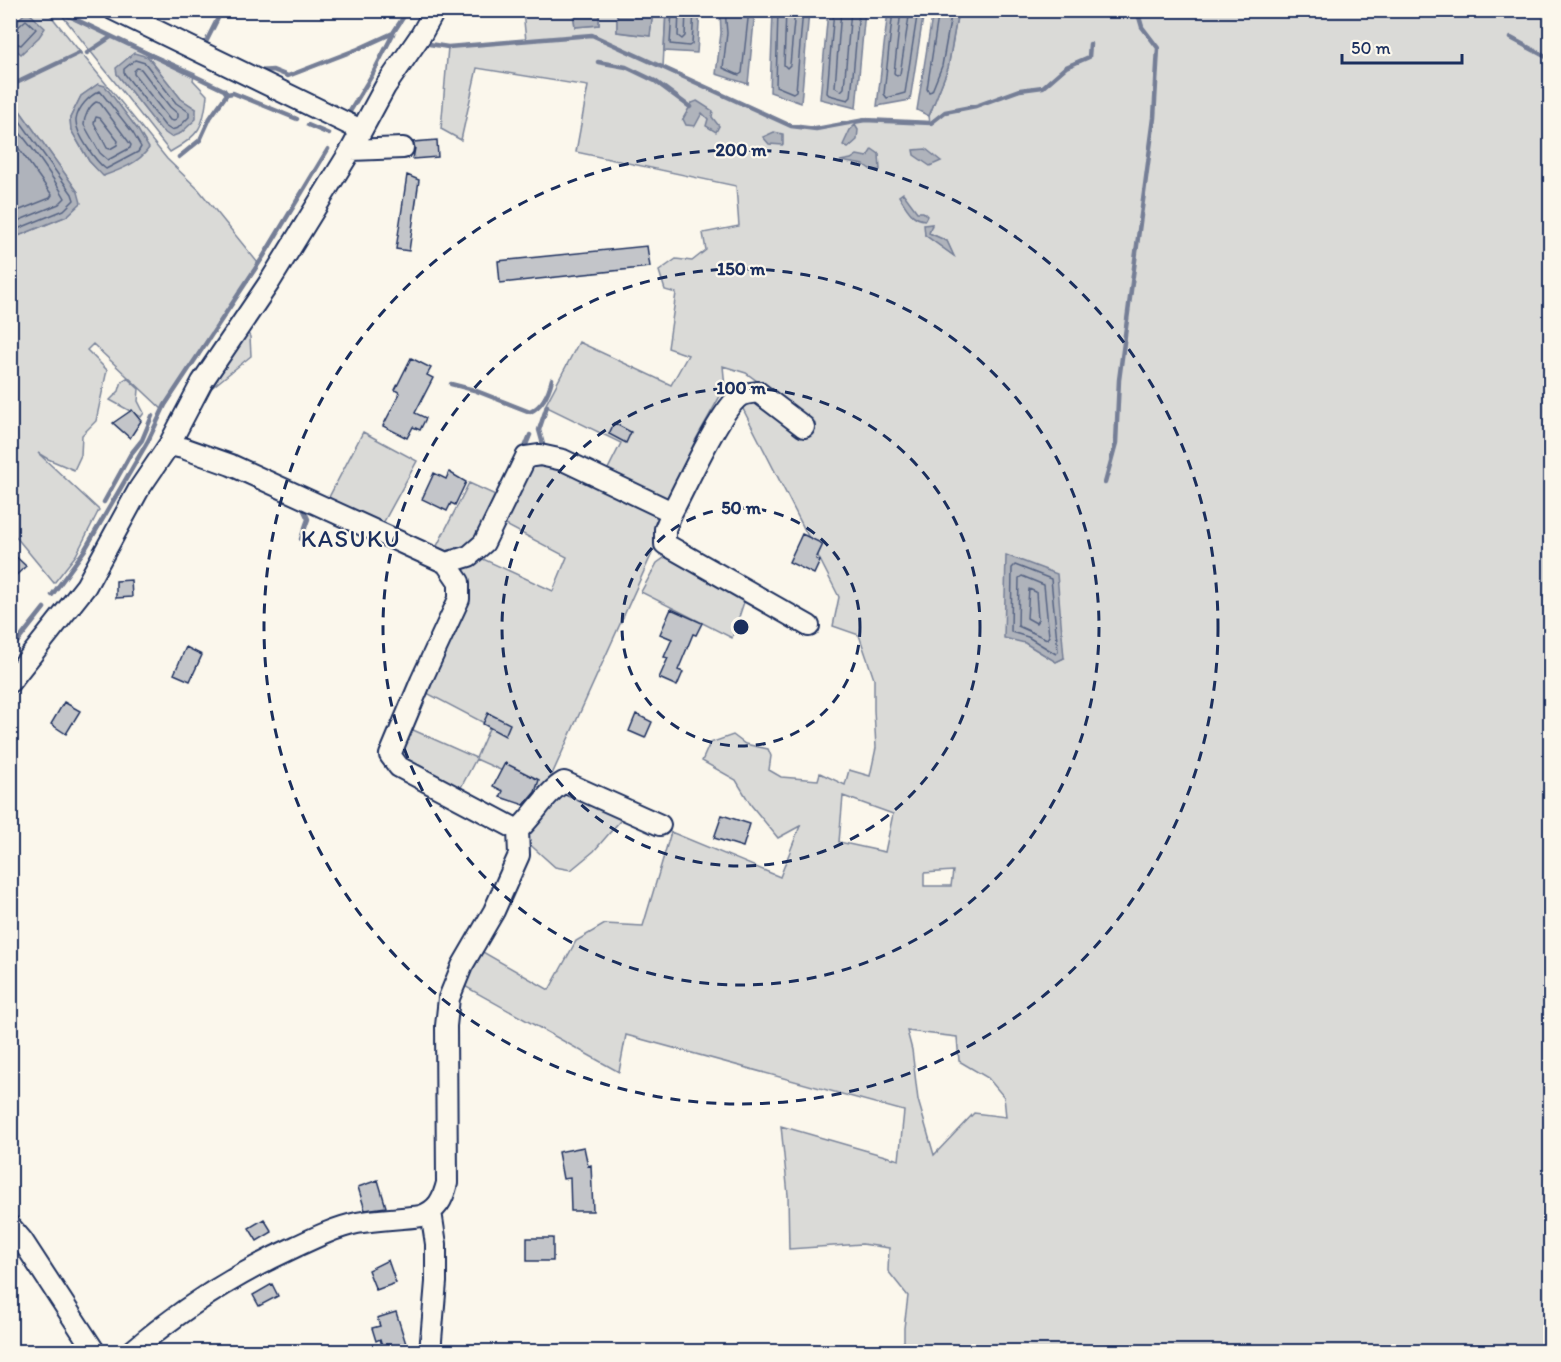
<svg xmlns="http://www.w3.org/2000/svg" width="1561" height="1362" viewBox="0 0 1561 1362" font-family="Itim,sans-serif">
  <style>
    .green { fill: #dadad7; stroke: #7a849a; stroke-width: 1.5; fill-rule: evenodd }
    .water { fill: #afb3bb; stroke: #747e96; stroke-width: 1.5 }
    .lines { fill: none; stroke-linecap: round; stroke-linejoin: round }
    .shore { stroke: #566483; stroke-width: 1.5 }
    .stream { stroke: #747e96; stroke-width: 4.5 }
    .building { fill: #c3c5c9; stroke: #1b2f5e; stroke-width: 1.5 }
    .minor-casing { stroke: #1b2f5e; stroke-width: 24 }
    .minor { stroke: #fbf7ec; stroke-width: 20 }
    .ring { fill: none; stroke: #1b2f5e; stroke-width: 3; stroke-dasharray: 10 8 }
    .labels { text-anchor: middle; stroke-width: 4.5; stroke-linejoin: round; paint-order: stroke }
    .quarter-label { font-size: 24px; letter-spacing: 1.5px; fill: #1b2f5e; stroke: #fbf7ec }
    .centre { fill: #1b2f5e; stroke: #fbf7ec; stroke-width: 3 }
    .ring-label { font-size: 18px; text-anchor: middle; font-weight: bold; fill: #1b2f5e; stroke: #fbf7ec; stroke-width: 4.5; stroke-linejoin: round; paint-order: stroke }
  </style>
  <rect width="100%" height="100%" fill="#fbf7ec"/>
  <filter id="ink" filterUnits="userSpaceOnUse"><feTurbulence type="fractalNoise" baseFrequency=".0167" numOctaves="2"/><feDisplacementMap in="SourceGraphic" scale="12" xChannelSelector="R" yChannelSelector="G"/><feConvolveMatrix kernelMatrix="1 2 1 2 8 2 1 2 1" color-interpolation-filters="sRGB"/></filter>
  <g filter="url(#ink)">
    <path class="green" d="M27 11H47L167 159 199 190 258 263 163 410 93 344 87 350 107 370 96 421 82 435 81 455 74 470 48 459 38 453 99 510 76 555 54 583 11 531V239L67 216 78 192 18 108 11 111 10 46 21 53 44 28ZM98 84 105 87 138 130 104 176 89 161 71 130 70 118 81 96Z
      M523 11H573L575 27 599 25V11H617V32L650 36 653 11H666L663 67 791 126 816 129 865 120 930 123 929 116 948 68 958 11H1550V1351H885L890 1347 904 1342V1328L908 1296 888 1271 889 1248 862 1244 789 1249 788 1195 781 1126 899 1160 904 1111 626 1035 619 1072 459 983 476 948 549 990 576 941 605 924 643 926 671 832 780 877 800 826 778 838 751 805 736 780 702 761 710 743 733 735 745 744 768 749 771 756 769 770 781 777 818 780 820 773 845 785 849 770 870 776 876 748 874 710V679L859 635 833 626 839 597 741 405 760 400 809 435 787 403 746 373 723 366 725 387 696 439 666 503 606 473 621 443 545 406 579 342 671 385 688 355 668 348 676 293 665 290 659 271 676 259 692 261 706 250 703 233 739 226 736 186 576 152 588 86 477 68 461 140 441 129 448 47 526 41ZM692 103 719 126 702 112 683 119ZM932 225 929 233 947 241 953 255 925 235ZM1025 643 1064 658 1056 662ZM843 796 893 814 885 852 839 842ZM953 871 951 886H924V873ZM907 1031 957 1037 959 1061 988 1078 1004 1097 1006 1117 974 1113 934 1155 918 1100 912 1050Z
      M61 14 195 73 193 80 207 95C204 127 199 136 170 152ZM148 57 181 99 196 109 161 130 117 74Z
      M239 316 250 337 251 356 204 394Z
      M127 378 139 389 138 401 144 413 141 417 110 400 119 391 122 381Z
      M363 432 417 461 381 527 326 503Z
      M540 462 564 467 660 513 658 540 545 790 476 759 458 793 398 759 411 729 476 758 490 726 423 691 465 603 456 566 481 558 553 591 567 557 502 523 530 468Z
      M469 483 500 497 480 540 448 556 435 550Z
      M667 556 745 599 732 638 641 592 657 563Z
      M565 787 626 814 594 851 571 870 555 867 526 841V830Z"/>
    <path class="water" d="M27 11 45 28 39 37 21 54 11 46V27Z
      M573 11H599V25L575 27Z
      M617 11H653L650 36 617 32Z
      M666 11H700L697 53 664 51Z
      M720 11H755L748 84 716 74 721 33Z
      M773 11H809L801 103 770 92Z
      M828 11H865L856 108 820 99Z
      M888 11H924L910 100 877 106Z
      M933 11H958L948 68 929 116 917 110Z
      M134 53 148 57 181 99 196 109V119L181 133 171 137 161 130 117 74 116 68Z
      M98 84 105 86 138 130 149 148C139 163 120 170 103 176L89 161 71 130 70 118 81 96Z
      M697 101 713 111 712 117 719 126 716 132 706 126 708 119 702 113 695 126 686 125 683 119 692 103Z
      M18 108 78 192 81 203 67 216 11 239V111Z
      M855 125 858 130 857 140 848 148 843 145 850 130Z
      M774 132 783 134V145L769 144 763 137Z
      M872 149 879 154 880 170 870 169 864 165 840 161 851 159 857 155 867 157Z
      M926 149 941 161 930 166 914 155 913 150Z
      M903 193 917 212H923L927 216 925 220C911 219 906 207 899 196Z
      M932 224 929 233 947 241 954 256 925 235 924 225Z
      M1006 555 1057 574 1064 658 1056 662 1025 643 1004 638Z"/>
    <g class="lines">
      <path class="shore" d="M672 10 670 44 689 46 692 44 694 10
        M679 10 678 36 682 39 685 36 686 10
        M725 10 727 33 723 68 739 75 742 73 749 10
        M778 10 776 86 793 93 796 91 803 10
        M786 10 784 65 787 68 790 65 795 10
        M834 10 827 93 829 95 848 100 851 97 859 10
        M841 10 835 87 841 91 844 88 851 10
        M893 10 884 94 887 98 905 93 918 10
        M901 10 894 73 897 76 900 74 910 10
        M939 10 927 89 929 92 932 91 942 66 952 10
        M10 30 16 29 26 20 36 29 21 45 10 41
        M135 60 145 63 176 103 189 112V117L178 128 171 130 165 126 124 73V69Z
        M137 68 141 69 170 107 178 114V117L174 121 170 120 134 74V71Z
        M100 91 133 133 141 147 138 152 106 169C96 162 75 133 76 120 78 107 89 96 100 91Z
        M96 102 100 103 131 145 130 148 108 160 100 153 84 125C84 117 89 106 96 102Z
        M10 116 17 117 72 194 74 200 64 210 10 232
        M96 117 100 118 118 141 117 145 110 149 107 148 94 123Z
        M10 124C22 130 57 184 65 198L59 204 10 224
        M10 136 52 195 50 198 10 214
        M1015 565 1051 579 1058 651 1056 654 1028 637 1011 632 1012 568Z
        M1022 576 1044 585 1049 636 1047 639 1018 626 1019 578Z
        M1029 589 1036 592 1038 620 1036 623 1027 618Z"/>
      <path class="stream" d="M100 10 109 15
        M75 19 224 90 227 94 233 93 297 119
        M1511 38 1550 59
        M423 43 448 47 592 35 791 126 816 129 865 120 931 123 945 112 976 106 1020 90 1043 87 1066 67 1089 57 1090 44
        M205 44 222 10
        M87 53 111 37
        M598 62 626 67 655 81 690 107
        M258 71 273 70 288 76 358 49 393 33 408 10
        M10 86 79 53
        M346 118 372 75 393 34
        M308 125 329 134
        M179 157 200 140 210 118 227 94
        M451 384 474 390 530 412C543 406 549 392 552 379
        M544 448 539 430 547 406
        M523 452 530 435
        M1105 483 1116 443 1119 380 1154 118 1158 48 1142 27 1137 10
        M104 502 130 455 142 440 152 416
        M301 504 308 519 301 539
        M52 595 84 551 148 441 165 405 263 257 328 149
        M10 651 44 608"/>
    </g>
    <path class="building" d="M437 140 438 157 413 159 415 148 413 142Z
      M407 175 419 180 409 251 396 249Z
      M647 246 650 267 500 283 498 261Z
      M411 358 431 368 427 375 433 378 415 413 426 418 420 430 413 427 407 438 383 426 400 393 395 390Z
      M132 410 141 421 130 438 113 423Z
      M614 423 631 432 626 443 609 434Z
      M449 472 466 482 455 505 451 503 447 511 422 499 434 473 446 479Z
      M802 534 823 544 816 559 820 561 814 574 789 562Z
      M10 551 26 566 10 581Z
      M131 580 132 597 116 598V581Z
      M671 609 702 623 696 635 693 634 678 670 683 672 677 686 659 678 668 658 664 657 672 639 660 634Z
      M186 647 202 655 190 681 174 674Z
      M64 702 80 711 66 734 51 724Z
      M488 713 510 724 505 736 483 724Z
      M636 714 652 722 645 738 629 731Z
      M505 763 539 780 535 792 524 805 500 797 503 791 493 786Z
      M722 815 750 824 743 847 714 838Z
      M584 1147 588 1166 591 1165 593 1211H571L570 1178 563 1179 558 1152Z
      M378 1180 386 1207 365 1210 358 1187Z
      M264 1219 272 1232 257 1241 249 1228Z
      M527 1238H553V1261H527Z
      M388 1260 396 1283 376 1290 368 1270Z
      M272 1284 278 1296 259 1306 253 1295Z
      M396 1312 407 1347 392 1352H384L380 1339 376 1341 372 1328 380 1326 377 1318Z"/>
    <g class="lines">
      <defs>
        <path id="minor" d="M114 10 361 130
          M351 150 403 148
          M169 445 183 448 231 465 446 563 459 582V599L421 681 390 755 399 767 518 830C535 815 545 793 564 782L660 825
          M672 512C685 488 720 410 740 396 745 393 753 393 758 392L804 427
          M446 563 469 556 484 543 526 457 540 455 563 460 672 512 665 529V544L809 626
          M10 682 86 586 139 489 169 445 202 382 269 283 351 150 385 87 421 35 435 10
          M10 1226 22 1240 95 1352
          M131 1352C182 1308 236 1274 297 1246 316 1237 337 1227 357 1223 378 1219 400 1219 421 1216 438 1210 443 1199 447 1183L446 1026 449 998 462 966 494 911 519 855 518 830
          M430 1352 436 1282V1244L431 1212"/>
      </defs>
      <use href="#minor" class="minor-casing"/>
      <use href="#minor" class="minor"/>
    </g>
  </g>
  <g class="ring">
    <circle cx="741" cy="627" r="119"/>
    <circle cx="741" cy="627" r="239"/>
    <circle cx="741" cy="627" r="358"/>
    <circle cx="741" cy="627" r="477"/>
  </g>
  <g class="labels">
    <g class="quarter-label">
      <text x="351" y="547">KASUKU</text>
    </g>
  </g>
  <circle cx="741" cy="627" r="9" class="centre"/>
  <g class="ring-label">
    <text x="741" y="156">200 m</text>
    <text x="741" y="275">150 m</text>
    <text x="741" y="394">100 m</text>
    <text x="741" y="514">50 m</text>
  </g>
  <rect width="1561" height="1362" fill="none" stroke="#fbf7ec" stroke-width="36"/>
  <rect x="18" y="18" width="1525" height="1326" fill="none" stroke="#1b2f5e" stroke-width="2" filter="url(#ink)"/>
  <path d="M1342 54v9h120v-9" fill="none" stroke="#1b2f5e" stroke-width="3"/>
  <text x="1351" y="54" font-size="18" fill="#1b2f5e" stroke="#fbf7ec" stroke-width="4.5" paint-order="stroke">50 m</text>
</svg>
